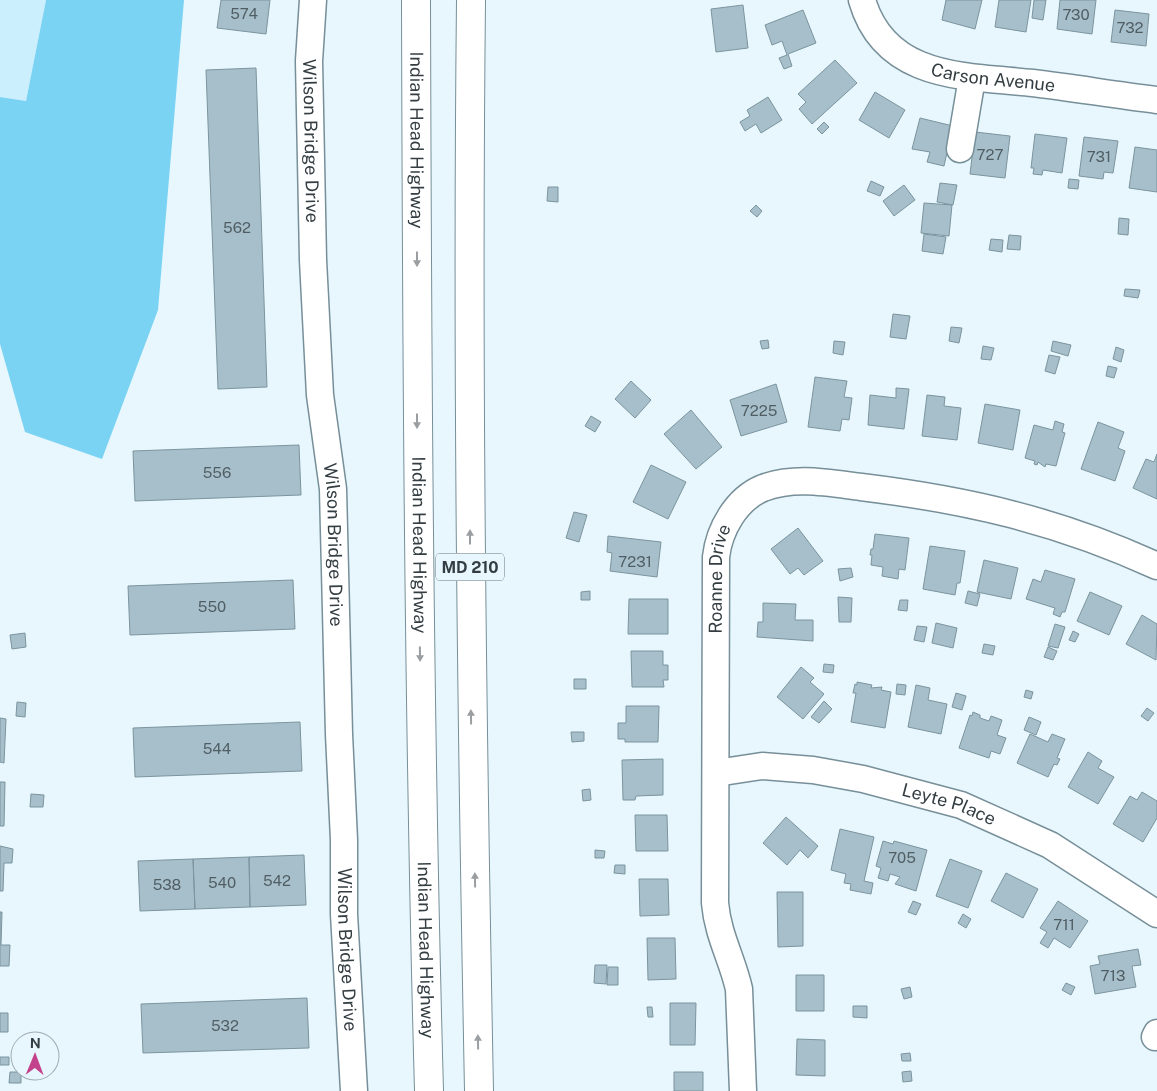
<svg xmlns="http://www.w3.org/2000/svg" width="1157" height="1091" viewBox="0 0 1157 1091" font-family="'Public Sans',sans-serif">
  <style>
    .built { fill: #cceffe }
    .forest { fill: #7bd3f4 }
    .building { fill: #a6bfca; stroke: #7b949e }
    .lines { fill: none; stroke-linecap: round; stroke-linejoin: round }
    .minor-casing { stroke: #778f99; stroke-width: 29 }
    .highway-casing { stroke: #778f99; stroke-width: 30 }
    .minor { stroke: #fff; stroke-width: 26 }
    .highway { stroke: #fff; stroke-width: 28 }
    .oneway { fill: #9a9ea0 }
    .labels { text-anchor: middle; stroke-width: 5; stroke-linejoin: round; paint-order: stroke }
    .number-label { font-size: 15px; fill: #505e64 }
    .shield { fill: #e7f7fd; stroke: #6a767a; stroke-width: 1 }
    .shield-label { font-size: 16px; font-weight: bold; fill: #343e42 }
    .street-label { font-size: 18px; fill: #343e42; stroke: #e7f7fd }
  </style>
  <rect width="100%" height="100%" fill="#e7f7fd"/>
  <path class="built" d="M0 0H46L26 101 0 97Z"/>
  <path class="forest" d="M46 0H184L158 310 102 459 25 432 0 344V97L26 101Z"/>
  <path class="building" d="M221 0H270L266 34 217 28Z
    M946 0H982L975 29 942 20Z
    M999 0H1031L1026 32 995 27Z
    M1034 0H1046L1043 20 1032 18Z
    M1060 0H1096L1092 34 1057 29Z
    M743 5 748 48 716 52 711 9Z
    M803 10 816 43 788 54 792 66 784 69 779 58 787 55 782 41 772 45 765 25Z
    M1115 10 1149 14 1146 46 1111 42Z
    M835 60 857 83 812 124 799 109 806 102 798 94Z
    M256 68 267 387 218 389 206 70Z
    M875 92 905 110 889 138 859 120Z
    M768 97 782 120 761 133 756 124 745 131 740 122 750 116 747 110Z
    M920 118 953 126 944 166 927 162 930 152 912 149Z
    M824 122 829 127 822 134 817 129Z
    M975 132 1010 136 1005 178 970 174Z
    M1035 134 1067 138 1062 173 1043 170 1042 175 1033 174 1034 168H1031Z
    M1084 137 1118 141 1113 173 1104 172 1103 179 1079 176Z
    M1135 147 1157 150V192L1129 188Z
    M1069 179 1079 180 1078 189 1068 188Z
    M871 181 884 187 880 196 867 191Z
    M940 183 957 185 953 205 937 202Z
    M904 185 915 200 894 216 883 201Z
    M548 187H558V202L547 201Z
    M924 203 952 205 949 236 921 233Z
    M756 205 762 211 757 217 750 211Z
    M1119 218 1129 219 1128 235 1118 234Z
    M924 234 946 237 943 254 922 251Z
    M1009 235 1021 236 1020 250 1007 249Z
    M991 239 1003 240 1002 252 989 250Z
    M1125 289 1140 290 1138 298 1124 296Z
    M893 314 910 316 906 339 890 337Z
    M951 327 962 328 959 343 949 341Z
    M768 340 769 348 762 349 760 341Z
    M834 341 845 342 843 355 833 353Z
    M1053 341 1071 345 1068 356 1051 351Z
    M983 346 994 348 991 360 981 359Z
    M1116 347 1124 350 1121 362 1113 359Z
    M1049 355 1060 357 1055 374 1045 371Z
    M1108 366 1117 368 1114 378 1106 376Z
    M815 377 847 381 844 397 852 398 849 420 842 419 840 431 808 427Z
    M631 381 651 400 635 418 615 399Z
    M776 384 787 422 741 436 730 400Z
    M896 388 909 389 904 429 868 425 870 395 896 398Z
    M927 395 945 397 944 406 961 408 957 440 922 436Z
    M985 404 1020 410 1013 450 978 443Z
    M691 410 722 447 696 469 664 434Z
    M591 416 601 422 595 432 585 426Z
    M1055 421 1064 424 1062 432 1065 433 1056 466 1046 464 1045 467 1038 462 1037 465 1034 464 1035 461 1025 458 1034 425 1053 430Z
    M1098 422 1124 432 1118 448 1125 451 1115 481 1081 469Z
    M299 445 301 495 135 501 133 451Z
    M1157 454V499L1133 488 1146 459 1154 462Z
    M651 465 686 482 668 519 633 502Z
    M574 512 587 515 579 542 566 538Z
    M798 528 823 561 804 575 798 568 790 574 771 549Z
    M875 534 909 538 905 570 899 569 898 579 882 576 883 567 871 565 872 555H870L871 549H873Z
    M608 536 661 542 657 577 610 571 612 553 607 552Z
    M930 546 965 551 960 583H957L955 595 923 589Z
    M984 560 1018 568 1011 599 977 592Z
    M851 568 853 577 840 581 838 569Z
    M1045 570 1075 579 1065 612H1062L1060 617 1053 614 1055 608 1026 599 1033 579 1041 582Z
    M293 580 295 629 130 635 128 586Z
    M590 591V600H581V592Z
    M968 591 980 594 977 606 965 603Z
    M1090 592 1122 606 1109 635 1077 621Z
    M838 597 852 598 851 622H839Z
    M629 599H668V634H628Z
    M900 600H908L907 611 898 610Z
    M763 603 796 604 795 620H813V641L757 637 758 622H763Z
    M1142 615 1157 624 1156 660 1126 644Z
    M936 623 957 628 953 648 932 643Z
    M1055 624 1065 627 1058 648 1048 646Z
    M917 626 927 627 924 642 914 640Z
    M1073 631 1079 634 1075 642 1069 640Z
    M25 633 26 647 12 649 10 635Z
    M984 644 995 646 993 655 982 653Z
    M1048 647 1057 651 1053 660 1044 657Z
    M631 651H663V665H668V680H663L664 687H632Z
    M824 664 834 665 833 673 823 672Z
    M801 667 814 678 810 682 824 694 803 719 777 697Z
    M574 679H586V689H574Z
    M857 682 872 685 871 688 882 687 881 690 891 692 885 728 851 722 856 693H853L855 684 857 685Z
    M897 684 906 685 905 695 896 694Z
    M916 685 930 688 928 700 947 704 941 734 908 727Z
    M1026 690 1033 692 1031 699 1024 697Z
    M956 693 966 696 962 710 952 707Z
    M824 701 832 709 819 723 811 717Z
    M17 702 26 703 25 717 16 716Z
    M626 706H659L658 742H625V739H618V723H626Z
    M1147 708 1154 713 1148 721 1141 716Z
    M973 712 980 715V718L989 721 991 716 1002 720 997 735 1006 738 1000 754 991 751 989 758 959 748 970 715 972 716Z
    M1029 717 1041 722 1036 735 1024 730Z
    M0 718 6 719 4 763 0 762Z
    M300 722 302 771 135 777 133 728Z
    M571 732H584V741L572 742Z
    M1030 734 1048 742 1052 734 1065 739 1057 758 1060 759 1057 765 1054 764 1048 777 1017 763Z
    M1088 752 1102 761 1098 768 1114 777 1098 804 1068 787Z
    M663 759V795L636 796 635 800H623L622 760Z
    M0 782H5L4 826H0Z
    M590 789 591 800 583 801 582 790Z
    M1142 792 1157 801V818L1143 842 1113 824 1130 796 1137 800Z
    M31 794 44 795 43 807H30Z
    M635 815H667L668 851H636Z
    M786 817 818 846 808 858 800 850 787 865 763 843Z
    M840 829 874 837 864 881 873 883 871 894 850 890 851 884 844 883 846 874 831 870Z
    M883 841 893 844 894 841 927 850 916 891 895 884 900 877 890 874 888 881 878 878 881 868 876 866Z
    M0 846 13 849 12 863H4L3 891H0Z
    M595 850 605 851 604 858H595Z
    M304 855 306 905 250 907 249 857Z
    M249 857 250 907 195 909 193 859Z
    M193 859 195 909 140 911 138 861Z
    M950 859 982 871 968 908 936 896Z
    M615 865H625V874L614 873Z
    M1006 873 1038 889 1023 918 991 901Z
    M639 879H668L669 915 640 916Z
    M777 892H803V946L778 947Z
    M913 901 921 904 916 915 908 912Z
    M1058 901 1088 921 1070 948 1054 938 1048 948 1040 943 1047 932 1040 928Z
    M0 912H2L1 945H10L9 966H0Z
    M963 914 971 919 966 928 958 923Z
    M647 938H675L676 979 648 980Z
    M1138 949 1141 965 1132 966 1136 987 1095 994 1090 966 1100 964 1098 956Z
    M595 965H607L606 984 594 983Z
    M608 967H618V985H607Z
    M796 975H824V1011H796Z
    M1066 983 1075 987 1071 995 1062 990Z
    M910 987 912 997 904 999 901 989Z
    M307 998 309 1048 143 1053 141 1004Z
    M670 1003H696L695 1045H670Z
    M853 1006H867V1018L853 1017Z
    M647 1007H652L653 1017H648Z
    M0 1013H8V1032H0Z
    M797 1039 825 1040V1076L796 1075Z
    M910 1053 911 1061H902L901 1054Z
    M0 1057H9V1065H0Z
    M911 1071 912 1081 903 1082 902 1072Z
    M10 1072H21V1083H9Z
    M674 1072H703V1091H674Z"/>
  <g class="lines">
    <defs>
      <g id="minor">
        <path id="s1" d="M313 0 309 61 313 260 320 395 333 489 339 734 344 840V914L354 1091"/>
        <path id="s2" d="M862 0C885 80 966 76 1033 83 1074 88 1116 95 1157 100"/>
        <path d="M960 149 972 78"/>
        <path id="s3" d="M716 773 762 766 813 770 863 779 961 805 1050 845 1157 914"/>
        <path d="M1155 1037 1157 1033"/>
        <path id="s4" d="M743 1091 739 989C732 958 718 936 715 903L716 557C719 530 736 499 763 488 795 476 829 483 861 487 968 500 1059 521 1157 566"/>
      </g>
      <g id="highway">
        <path id="s5" d="M416 0C417 364 419 727 429 1091"/>
        <path d="M471 0C467 364 472 727 479 1091"/>
      </g>
    </defs>
    <use href="#minor" class="minor-casing"/>
    <use href="#highway" class="highway-casing"/>
    <use href="#minor" class="minor"/>
    <use href="#highway" class="highway"/>
  </g>
  <defs><path id="oneway-solid" d="M-6-.8H1V-3.2L6.5 0L1 3.2V.8H-6Z" transform="scale(1.25)"/></defs>
  <g class="oneway">
    <use href="#oneway-solid" transform="translate(417 259) rotate(90)"/>
    <use href="#oneway-solid" transform="translate(417 421) rotate(90)"/>
    <use href="#oneway-solid" transform="translate(470 537) rotate(-90)"/>
    <use href="#oneway-solid" transform="translate(420 654) rotate(89)"/>
    <use href="#oneway-solid" transform="translate(471 717) rotate(-91)"/>
    <use href="#oneway-solid" transform="translate(475 880) rotate(-91)"/>
    <use href="#oneway-solid" transform="translate(478 1042) rotate(-91)"/>
  </g>
  <g class="labels">
    <g class="number-label">
      <text x="244" y="19">574</text>
      <text x="1076" y="20">730</text>
      <text x="1130" y="33">732</text>
      <text x="990" y="160">727</text>
      <text x="1099" y="162">731</text>
      <text x="237" y="233">562</text>
      <text x="759" y="416">7225</text>
      <text x="217" y="478">556</text>
      <text x="635" y="567">7231</text>
      <text x="212" y="612">550</text>
      <text x="217" y="754">544</text>
      <text x="902" y="863">705</text>
      <text x="277" y="886">542</text>
      <text x="222" y="888">540</text>
      <text x="167" y="890">538</text>
      <text x="1064" y="930">711</text>
      <text x="1113" y="981">713</text>
      <text x="225" y="1031">532</text>
    </g>
    <rect class="shield" x="436" y="553.5" width="68" height="27" rx="4"/>
    <g class="shield-label">
      <text x="470" y="573">MD 210</text>
    </g>
    <g class="street-label">
      <text dy="6" stroke="none"><textPath href="#s2" startOffset="165">Carson Avenue</textPath></text>
      <text dy="6" stroke="none"><textPath href="#s1" startOffset="141">Wilson Bridge Drive</textPath></text>
      <text dy="6" stroke="none"><textPath href="#s5" startOffset="140">Indian Head Highway</textPath></text>
      <text dy="6" stroke="none"><textPath href="#s1" startOffset="546">Wilson Bridge Drive</textPath></text>
      <text dy="6" stroke="none"><textPath href="#s5" startOffset="545">Indian Head Highway</textPath></text>
      <text dy="6" stroke="none"><textPath href="#s4" startOffset="516">Roanne Drive</textPath></text>
      <text dy="6" stroke="none"><textPath href="#s3" startOffset="238">Leyte Place</textPath></text>
      <text dy="6" stroke="none"><textPath href="#s1" startOffset="951">Wilson Bridge Drive</textPath></text>
      <text dy="6" stroke="none"><textPath href="#s5" startOffset="950">Indian Head Highway</textPath></text>
    </g>
  </g>
  <g transform="translate(35 1056) rotate(1)"><circle r="24" fill="#e7f7fd" stroke="#9fadb2"/>
  <path d="M0-4L9 19L0 12L-9 19Z" fill="#c3428b"/>
  <text y="-8" font-size="14" font-weight="bold" text-anchor="middle" fill="#343e42">N</text>
  </g>
</svg>
